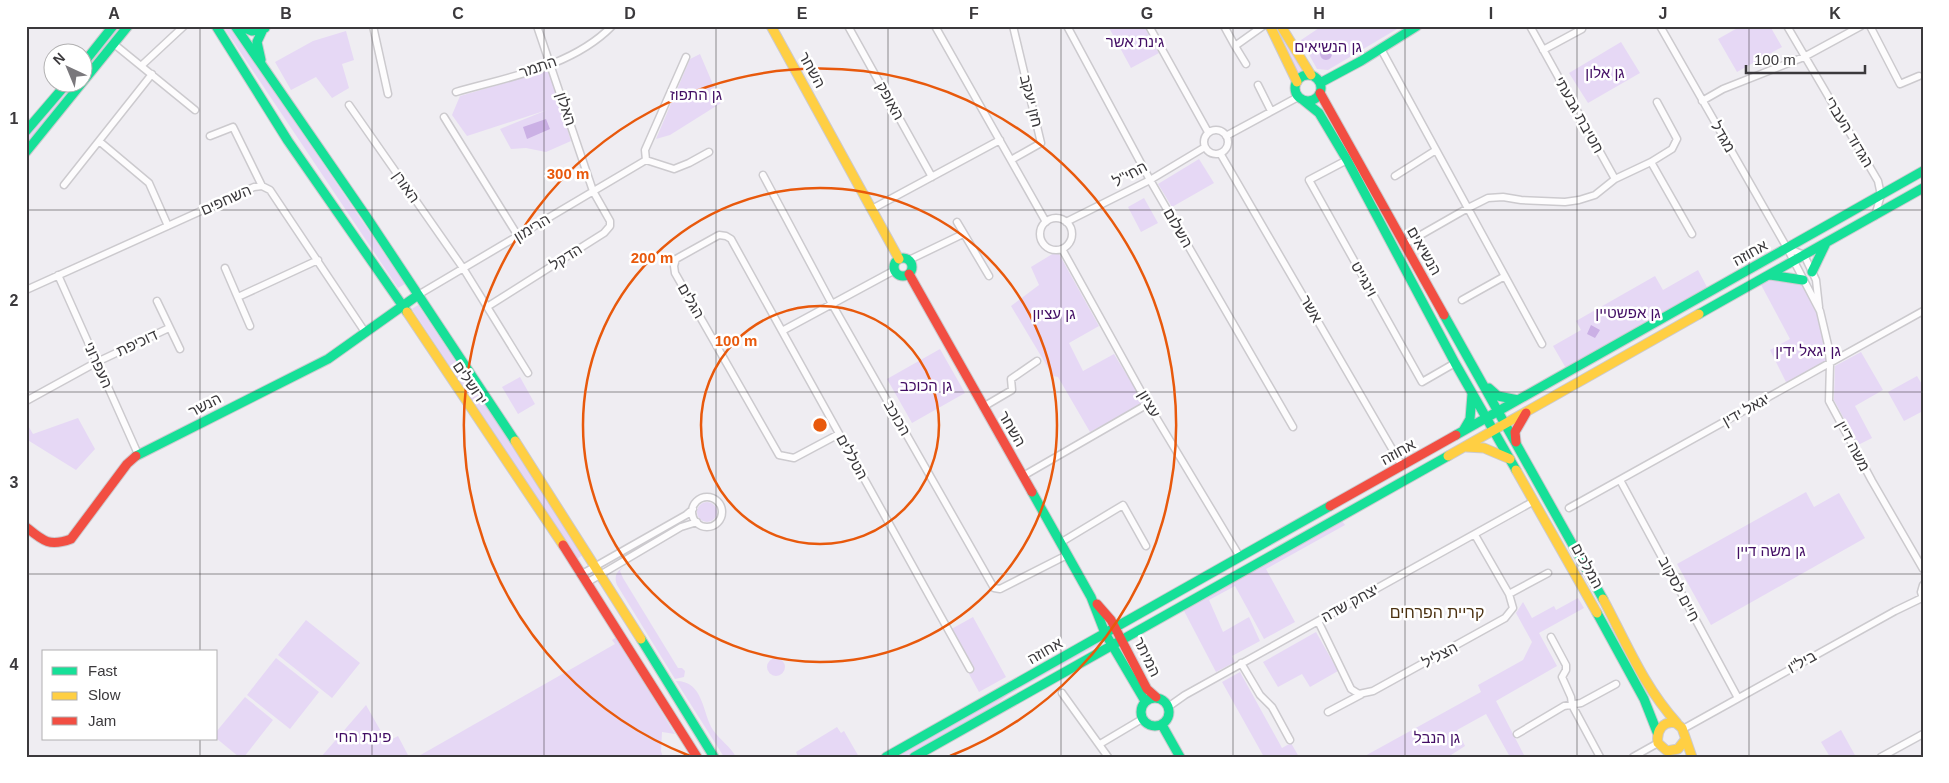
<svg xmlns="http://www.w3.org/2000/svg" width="1949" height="783" viewBox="0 0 1949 783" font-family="Helvetica,Heebo,sans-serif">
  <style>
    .green { fill: #e6d8f5 }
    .water { fill: #cbb0e5 }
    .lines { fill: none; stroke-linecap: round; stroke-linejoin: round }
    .street-casing { stroke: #cccace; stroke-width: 9 }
    .fast-casing { stroke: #cccace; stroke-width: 11 }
    .slow-casing { stroke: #cccace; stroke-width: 11 }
    .jam-casing { stroke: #cccace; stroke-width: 11 }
    .street { stroke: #fdfcfd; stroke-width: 6 }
    .fast { stroke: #16e098; stroke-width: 9 }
    .slow { stroke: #ffcf43; stroke-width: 9 }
    .jam { stroke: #f24e42; stroke-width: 9 }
    .grid { fill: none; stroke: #3b393c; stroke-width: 1; stroke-opacity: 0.55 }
    .ring { fill: none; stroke: #e8590c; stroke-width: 2.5 }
    .labels { text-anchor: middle; stroke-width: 5; stroke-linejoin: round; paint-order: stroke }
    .park-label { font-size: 15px; fill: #420d64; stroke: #fff }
    .street-label { font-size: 15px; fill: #3b393c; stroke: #fff }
    .neighbourhood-label { font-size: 16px; fill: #4b3110; stroke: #fff }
    .centre { fill: #e8590c; stroke: #fff; stroke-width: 2.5 }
    .ring-label { font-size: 15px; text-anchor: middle; font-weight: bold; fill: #e8590c; stroke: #fff; stroke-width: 5; stroke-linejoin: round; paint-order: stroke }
    .neatline { fill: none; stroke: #3b393c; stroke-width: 2 }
    .grid-label { font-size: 16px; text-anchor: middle; font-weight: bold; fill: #3b393c }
  </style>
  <rect width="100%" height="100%" fill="#efedf2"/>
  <path class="green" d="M117 26H121L83 76 82 71Z
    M223 26H229L250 56 405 284 398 288Z
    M1108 26H1144L1159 53 1131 68Z
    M1271 26H1277L1297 62 1305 72 1296 76Z
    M1322 26H1402L1328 70 1317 69 1301 40Z
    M1741 26H1770L1782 47 1737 72 1718 39Z
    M346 31 354 60 342 64 349 88 332 98 316 77 291 90 275 62 313 41Z
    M1621 42 1640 73 1588 103 1569 73Z
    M700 54 721 103 670 135 656 139 690 59Z
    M549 70 571 141 546 152 526 148 511 149 500 129 547 110 467 136 452 115 460 96Z
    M74 83H77L26 143V137Z
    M1199 159 1214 183 1172 207 1158 184Z
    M1144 198 1158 223 1141 232 1128 207Z
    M1054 253 1059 254 1099 326 1069 343 1083 371 1114 354 1144 403 1090 432 1058 377 1053 376 1011 306 1039 285 1031 267Z
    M1698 270 1708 289 1567 370 1553 346 1581 330 1576 321 1655 276 1663 290Z
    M1770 275 1803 280 1821 317 1830 363 1788 386 1770 350 1790 339 1759 281Z
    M418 305 584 554 577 559 412 309Z
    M940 349 965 393 912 423 887 379Z
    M1861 352 1883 390 1855 406 1872 438 1858 445 1834 400 1835 366Z
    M1917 376 1923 386V411L1904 421 1888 392Z
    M520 377 535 404 518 414 502 387Z
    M78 418 95 449 76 470 26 439V422L33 434Z
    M1806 492 1814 507 1839 493 1865 538 1711 625 1677 564Z
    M697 512a10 10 0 1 1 20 0a10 10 0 1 1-20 0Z
    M1342 521 1345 525 1266 569 1295 622 1264 639 1235 586 1209 600 1223 632 1249 617 1260 641 1232 656 1235 662 1216 672 1183 609Z
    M623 567 620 571 623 578 678 668H682L685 671 684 677 675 679 617 585C614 577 616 572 623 567Z
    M1578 598 1584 608 1539 633 1557 666 1496 701 1525 757H1510L1486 714 1457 730 1465 746 1448 757H1363L1481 692 1478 685 1523 660 1532 642 1516 613 1523 602 1532 618 1554 606 1556 610Z
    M973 617 1006 677 979 692 946 632Z
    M306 620 360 663 332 698 278 655Z
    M1316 632 1338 671 1310 687 1302 674 1278 687 1263 662Z
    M615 638H617L675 734 662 732 661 751 663 757H417L615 644 612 640Z
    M1100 640 1102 643 1008 695 986 712 907 757H895Z
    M276 658 319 692 290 729 247 695Z
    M767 667a9 9 0 1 1 18 0a9 9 0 1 1-18 0Z
    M1240 672 1282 748 1291 743 1299 757H1264L1222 682Z
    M676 681C704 681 702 713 713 730 720 740 730 746 736 757H724Z
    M245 697 273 720 244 757H239L216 738V732Z
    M366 705 387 742 398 736 409 757H321Z
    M837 727 841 733 844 731 859 757H798L796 752Z
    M1841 730 1856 757H1830L1821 742Z"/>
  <path class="water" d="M1320 54a6 6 0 1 1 12 0a6 6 0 1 1-12 0Z
    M546 119 550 129 527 139 523 127Z
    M1591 325 1600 330 1595 338 1587 334Z"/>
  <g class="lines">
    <defs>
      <path id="street" d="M373 26 388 94
        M848 26 932 177
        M935 26 1046 222
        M1067 26 1150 180 1293 427
        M1149 26 1208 132
        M1224 26 1235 46 1263 26
        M1530 26 1615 179
        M1660 26 1787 248 1820 311 1828 345 1830 363 1829 401 1872 481 1923 569
        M1787 26 1878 181 1881 195 1875 216
        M1870 26 1900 84 1919 76
        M114 44 195 110
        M1235 46 1246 64
        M1381 49 1542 344
        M1543 50 1582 29
        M686 57 645 150 646 160 674 169 689 163 709 152
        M141 66 184 26
        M1258 85 1271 111
        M456 92C508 77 572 67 612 26
        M1702 101 1723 89 1804 57 1861 26
        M349 105 463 268 528 373
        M444 117 518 236
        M1204 142a12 12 0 1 1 24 0a12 12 0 1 1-24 0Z
        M210 136 233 127 262 186
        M1226 136 1298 97
        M99 141 149 183 168 226
        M1220 153 1402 466
        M1011 160 1041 143 1013 26
        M1347 160 1309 180 1422 382 1455 363
        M1651 162 1692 234
        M763 175 832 304 994 588 1000 589 1067 555
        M1395 176 1436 150
        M64 185 152 74
        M872 209 1000 140
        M1040 234a16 16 0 1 1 32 0a16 16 0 1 1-32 0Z
        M957 222 989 276
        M1066 222 1150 180 1205 147
        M1405 244 1468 208 1488 198 1503 197 1521 200 1565 202 1579 200 1595 195 1615 179 1651 162 1672 149 1677 139 1657 102
        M1787 248 1804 255 1816 280 1819 307
        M1062 249 1148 404 1240 557
        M909 260 963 234
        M225 268 250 326
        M895 270 782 331 970 669
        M58 275 138 454
        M26 290 254 187 262 186 270 190 365 332
        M418 295 646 160
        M238 297 318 260
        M1462 300 1505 276
        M157 301 180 349
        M487 307 604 233 610 226V221L593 191 537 26
        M782 331 731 239 726 236 719 235 676 259 674 266 675 273 779 455 794 458 839 434
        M26 401 97 362 169 328
        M983 407 1012 390 1011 379 1037 361
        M1023 476 1148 404
        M1620 480 1738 698
        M692 512a15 15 0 1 1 30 0a15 15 0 1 1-30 0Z
        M1569 508 1923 311
        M1060 543 1123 505 1146 546
        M582 574 686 515 693 509
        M588 582 681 527 697 522
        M1923 585 1921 592 1923 599
        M1509 594 1548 573
        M1318 621 1351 689 1359 694 1373 691 1505 618 1513 608 1509 594 1475 535
        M1551 637 1566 665V670L1562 677 1571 697 1572 705 1600 757
        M1241 663 1260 695 1272 707 1290 740
        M1062 693 1108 757
        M1168 707 1185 695 1534 501
        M1328 712 1362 694
        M1683 729 1895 611 1922 598
        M1517 734 1564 706 1581 703 1616 684
        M1100 744 1142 719
        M1633 757 1658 743
        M1881 757 1923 734"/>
      <path id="fast" d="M216 26 288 141 407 312
        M235 26 366 216 515 441
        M240 26 252 31 265 28
        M261 60 257 42 263 29
        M82 65 113 26
        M1295 88a13 13 0 1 1 26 0a13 13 0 1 1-26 0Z
        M1320 83 1361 61 1417 26
        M1303 100 1319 113 1347 160 1455 363 1516 470
        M26 131 68 82
        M26 152 128 26
        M894 267a9 9 0 1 1 18 0a9 9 0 1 1-18 0Z
        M1812 272 1826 243
        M1770 275 1803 280
        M1699 314 1923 188
        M1444 315 1603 599
        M1489 388 1498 396 1518 400
        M1463 431 1470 419 1472 394
        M1456 435 1923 171
        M136 456 328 359 418 295
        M1032 492 1091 597 1105 633 1145 701
        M1597 613 1644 699 1657 732
        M641 639 714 757
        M1141 712a14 14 0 1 1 28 0a14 14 0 1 1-28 0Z
        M1162 725 1180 757
        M886 757 1330 506
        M914 757 1448 456"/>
      <path id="slow" d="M771 26 899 259
        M1270 26 1297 82
        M1281 26 1311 75
        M407 312 563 545
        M515 441 641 639
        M1466 447 1484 448 1510 459
        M1448 456 1699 314
        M1516 470 1597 613
        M1603 599C1626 642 1644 687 1677 723
        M1685 740 1678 749 1667 751 1658 743C1656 731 1663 720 1676 723L1682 728 1692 757"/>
      <path id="jam" d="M1320 93 1444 315
        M909 274 1032 492
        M1516 442 1515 432 1526 413
        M1330 506 1456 435
        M26 527C43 541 49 547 71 539L127 464 136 456
        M563 545 697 757
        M1097 604 1111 620 1147 689 1156 697"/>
    </defs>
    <use href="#street" class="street-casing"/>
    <use href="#fast" class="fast-casing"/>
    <use href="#slow" class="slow-casing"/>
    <use href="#jam" class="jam-casing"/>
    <use href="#street" class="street"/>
    <use href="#fast" class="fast"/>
    <use href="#slow" class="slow"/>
    <use href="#jam" class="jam"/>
  </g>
  <path class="grid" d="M200 26V652M372 26V757M544 26V757M716 26V757M888 26V757M1061 26V757M1233 26V757M1405 26V757M1577 26V757M1749 26V757M26 210H1923M26 392H1923M26 574H1923M200 739V757"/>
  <g class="ring">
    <circle cx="820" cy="425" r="119"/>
    <circle cx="820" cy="425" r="237"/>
    <path d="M690 756A356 356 0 1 1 950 756"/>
  </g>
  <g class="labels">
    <g class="park-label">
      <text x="1135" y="47">גינת אשר</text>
      <text x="1328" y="52">גן הנשיאים</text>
      <text x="1605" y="78">גן אלון</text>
      <text x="696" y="100">גן התפוז</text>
      <text x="1628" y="318">גן אפשטיין</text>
      <text x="1054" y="319">גן עציון</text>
      <text x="1808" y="356">גן יגאל ידין</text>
      <text x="926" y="391">גן הכוכב</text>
      <text x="1771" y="556">גן משה דיין</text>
      <text x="363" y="742">פינת החי</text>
      <text x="1437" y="743">גן הנבל</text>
    </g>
    <g class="street-label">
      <text transform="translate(538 67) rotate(-19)" y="5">התמר</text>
      <text transform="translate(812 70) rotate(61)" y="5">השחר</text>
      <text transform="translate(890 101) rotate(61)" y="5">האופק</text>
      <text transform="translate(1031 101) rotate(76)" y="5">חזן יעקב</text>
      <text transform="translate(566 109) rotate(72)" y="5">האלון</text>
      <text transform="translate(1579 115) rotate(61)" y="5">חטיבת גבעתי</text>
      <text transform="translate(1849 132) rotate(59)" y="5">הגדוד העברי</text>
      <text transform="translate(1723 137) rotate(60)" y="5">מגדל</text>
      <text transform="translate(1130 174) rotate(-28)" y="5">החי"ל</text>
      <text transform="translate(406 187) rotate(55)" y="5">האורן</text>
      <text transform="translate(226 200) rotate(-24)" y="5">השחפים</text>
      <text transform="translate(532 228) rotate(-31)" y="5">הרימון</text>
      <text transform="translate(1178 228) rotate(60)" y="5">השלום</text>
      <text transform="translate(1424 251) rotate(60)" y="5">הנשיאים</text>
      <text transform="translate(1750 253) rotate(-29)" y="5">אחוזה</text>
      <text transform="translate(566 257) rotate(-32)" y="5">הדקל</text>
      <text transform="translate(1364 279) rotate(61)" y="5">וינגייט</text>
      <text transform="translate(691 301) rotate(60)" y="5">הגלים</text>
      <text transform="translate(1311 309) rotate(60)" y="5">אשר</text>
      <text transform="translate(137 343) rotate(-25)" y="5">דוכיפת</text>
      <text transform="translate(98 365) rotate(66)" y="5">העפרוני</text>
      <text transform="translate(470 383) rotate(56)" y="5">ירושלים</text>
      <text transform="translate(1149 404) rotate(60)" y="5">עציון</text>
      <text transform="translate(205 405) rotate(-27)" y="5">הנשר</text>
      <text transform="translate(1746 410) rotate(-29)" y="5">יגאל ידין</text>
      <text transform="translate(897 418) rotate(60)" y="5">הכוכב</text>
      <text transform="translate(1012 429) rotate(60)" y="5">השחר</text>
      <text transform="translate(1853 446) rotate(62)" y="5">משה דיין</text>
      <text transform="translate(1398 452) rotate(-29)" y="5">אחוזה</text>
      <text transform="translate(852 457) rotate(61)" y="5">הטללים</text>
      <text transform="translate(1587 566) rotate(61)" y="5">המלכים</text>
      <text transform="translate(1679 589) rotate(62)" y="5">חיים לסקוב</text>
      <text transform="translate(1350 603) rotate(-29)" y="5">יצחק שדה</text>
      <text transform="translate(1045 651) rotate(-30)" y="5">אחוזה</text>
      <text transform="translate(1440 655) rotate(-28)" y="5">הצליל</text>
      <text transform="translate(1147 657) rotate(64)" y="5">המיתר</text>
      <text transform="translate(1802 662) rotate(-29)" y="5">ביל"ו</text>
    </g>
    <g class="neighbourhood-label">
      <text x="1437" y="618">קריית הפרחים</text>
    </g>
  </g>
  <circle cx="820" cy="425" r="8" class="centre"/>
  <g class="ring-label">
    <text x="568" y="179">300 m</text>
    <text x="652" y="263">200 m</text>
    <text x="736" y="346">100 m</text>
  </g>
  <rect width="1949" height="783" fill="none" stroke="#ffffff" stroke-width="55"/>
  <rect x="42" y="650" width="175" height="90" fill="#ffffff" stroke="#b1b0b1"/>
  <rect x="52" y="667" width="25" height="8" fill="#16e098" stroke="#b1b0b1"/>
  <text x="88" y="676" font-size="15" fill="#3b393c">Fast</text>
  <rect x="52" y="692" width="25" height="8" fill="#ffcf43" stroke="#b1b0b1"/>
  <text x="88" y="700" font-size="15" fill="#3b393c">Slow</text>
  <rect x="52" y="717" width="25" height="8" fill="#f24e42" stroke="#b1b0b1"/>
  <text x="88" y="726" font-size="15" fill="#3b393c">Jam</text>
  <g transform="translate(68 68) rotate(316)"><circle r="24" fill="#ffffff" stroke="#b1b0b1"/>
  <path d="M0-4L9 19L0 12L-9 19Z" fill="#7a787c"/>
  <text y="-8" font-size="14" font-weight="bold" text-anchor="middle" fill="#3b393c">N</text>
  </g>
  <path d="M1746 65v8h119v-8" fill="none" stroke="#3b393c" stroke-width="2.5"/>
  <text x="1754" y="65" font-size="15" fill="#3b393c" stroke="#ffffff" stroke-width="4" paint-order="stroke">100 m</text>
  <rect x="28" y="28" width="1894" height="728" class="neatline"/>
  <g class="grid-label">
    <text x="114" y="19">A</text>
    <text x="286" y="19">B</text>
    <text x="458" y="19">C</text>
    <text x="630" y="19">D</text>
    <text x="802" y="19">E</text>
    <text x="974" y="19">F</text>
    <text x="1147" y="19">G</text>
    <text x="1319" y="19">H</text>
    <text x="1491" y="19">I</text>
    <text x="1663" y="19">J</text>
    <text x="1835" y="19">K</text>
    <text x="14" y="124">1</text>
    <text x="14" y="306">2</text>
    <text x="14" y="488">3</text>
    <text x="14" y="670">4</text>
  </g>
</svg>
